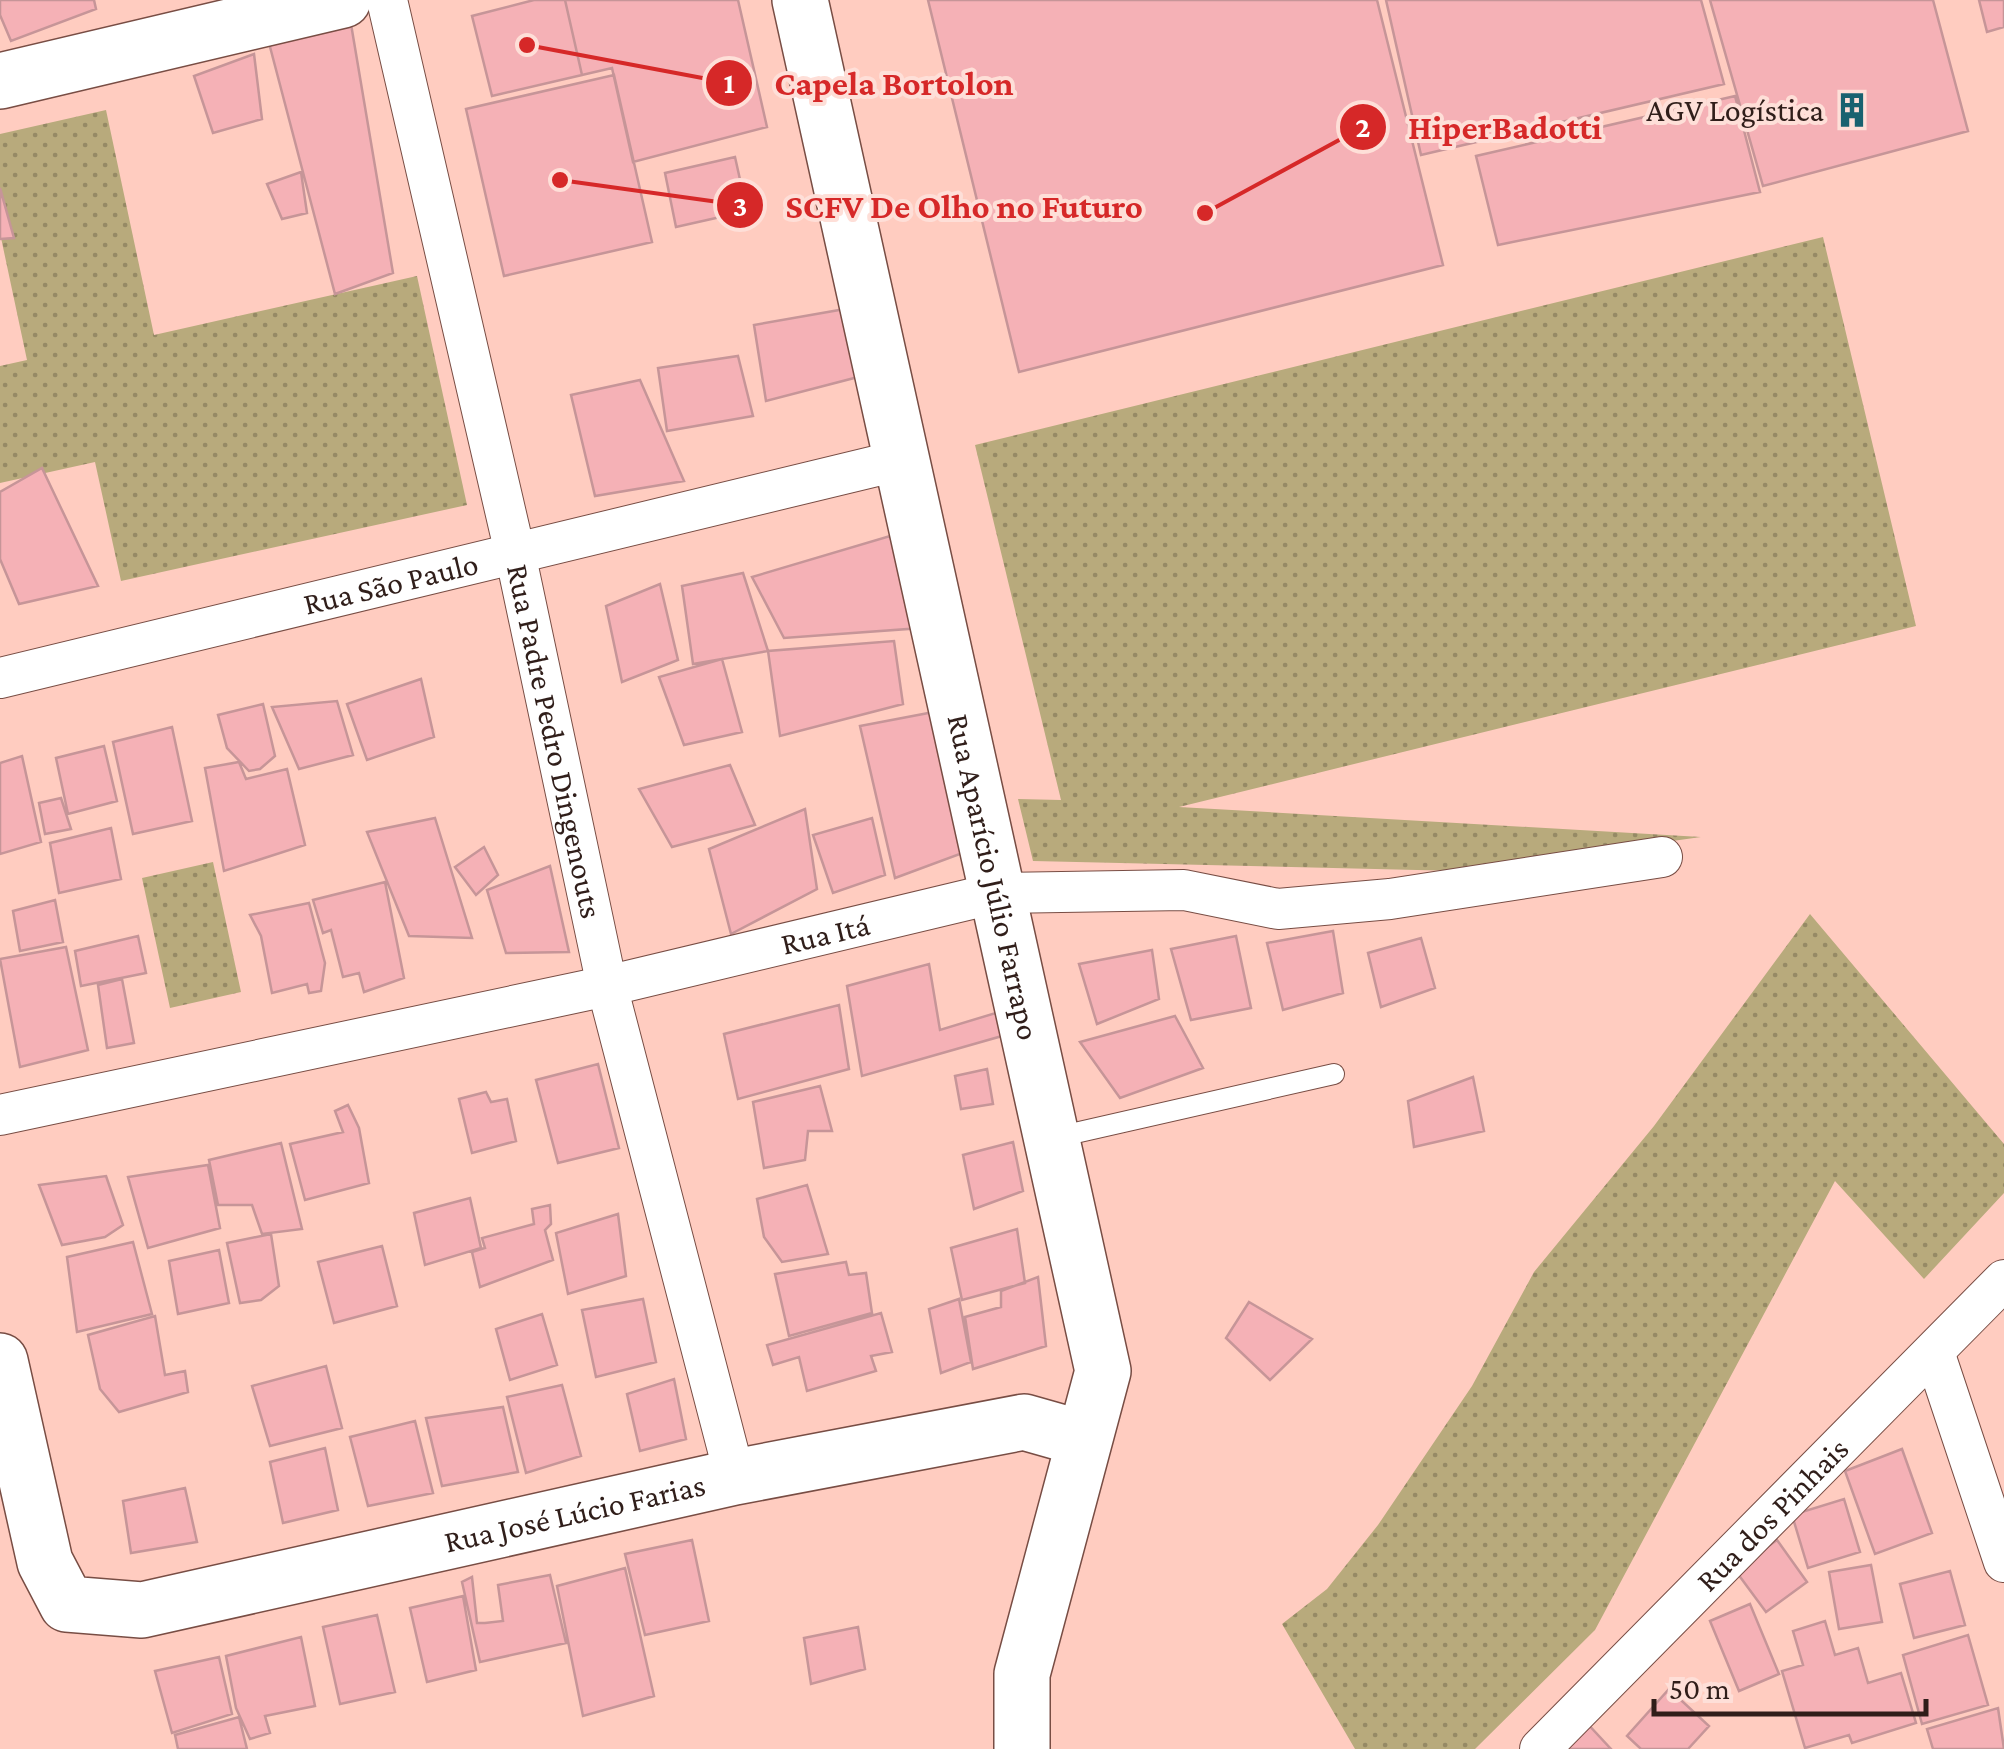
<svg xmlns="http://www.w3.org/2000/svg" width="2004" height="1749" viewBox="0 0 2004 1749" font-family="'Crimson Pro',serif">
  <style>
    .grass { fill: url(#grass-dots) }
    .building { fill: #f5b1b6; stroke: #c69598; stroke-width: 2.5 }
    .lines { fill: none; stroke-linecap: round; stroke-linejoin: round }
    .lane-casing { stroke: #784d44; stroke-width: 22 }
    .street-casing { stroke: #784d44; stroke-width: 42 }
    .secondary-casing { stroke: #784d44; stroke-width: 58 }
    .lane { stroke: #fff; stroke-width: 20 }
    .street { stroke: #fff; stroke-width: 40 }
    .secondary { stroke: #fff; stroke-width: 55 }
    .labels { text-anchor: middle; stroke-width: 8; stroke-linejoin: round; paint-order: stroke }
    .poi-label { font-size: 32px; fill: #301e1a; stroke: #fedfd8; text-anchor: end }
    .street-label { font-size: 32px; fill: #301e1a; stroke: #fedfd8 }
    .leader { fill: none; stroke: #d62828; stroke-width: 4 }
    .callout-dot { fill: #d62828; stroke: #fedfd8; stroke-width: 4 }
    .mark-label { font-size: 30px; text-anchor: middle; font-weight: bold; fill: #fff }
    .callout-label { font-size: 35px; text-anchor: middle; font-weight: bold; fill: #d62828; stroke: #fedfd8; stroke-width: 8; stroke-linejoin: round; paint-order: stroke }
  </style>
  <defs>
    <pattern id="grass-dots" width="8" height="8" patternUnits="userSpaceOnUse" patternTransform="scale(2.5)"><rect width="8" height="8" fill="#b8aa7c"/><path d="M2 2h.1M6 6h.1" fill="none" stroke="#968a65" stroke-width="1.8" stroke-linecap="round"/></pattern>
  </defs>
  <rect width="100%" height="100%" fill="#ffccc0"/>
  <path class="grass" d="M106 110 154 335 417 276 467 505 121 581 95 462 0 483V366L27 360 0 233V134Z
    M1823 237 1916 626 1179 807 1701 837 1459 871 1033 861 1018 799 1061 800 975 445Z
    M213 862 241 992 170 1008 142 878Z
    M1810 914 2004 1144V1193L1924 1279 1835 1181 1595 1630 1475 1749H1355L1282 1624 1327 1589 1378 1525 1472 1386 1534 1272 1654 1126Z"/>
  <path class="building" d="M0 0H94L96 9 11 41 0 15Z
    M534 0H565L582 75 492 96 472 16Z
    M565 0H738L767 127 633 162 612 68 582 75Z
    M928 0H1377L1443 265 1019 372Z
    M1386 0H1701L1724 84 1421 155Z
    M1710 0H1933L1968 131 1763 186Z
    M1979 0H2004V27L1987 32Z
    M351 24 393 273 335 294 269 43Z
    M254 54 262 119 213 133 194 76Z
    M614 75 652 242 504 276 466 109Z
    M1735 96 1760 192 1498 245 1476 156Z
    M735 157 747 211 676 227 665 173Z
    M301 172 307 213 282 219 267 184Z
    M0 188 14 238 0 239Z
    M845 309 858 377 766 401 754 325Z
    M738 356 753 416 667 431 658 368Z
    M640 380 684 481 595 496 571 395Z
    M42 468 98 586 19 604 0 559V492Z
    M890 536 921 628 784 638 752 577Z
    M743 573 768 651 693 664 682 586Z
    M660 584 678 660 622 682 606 606Z
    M894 641 903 704 780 736 768 651Z
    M722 659 742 732 684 745 659 677Z
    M421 679 434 737 367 760 347 704Z
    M337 701 353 755 299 769 272 707Z
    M263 704 275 756 260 769 249 771 227 748 218 715Z
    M939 711 968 851 895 878 860 726Z
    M172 727 192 821 133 834 113 742Z
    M104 746 117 801 68 814 56 758Z
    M22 756 41 842 0 854V763Z
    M239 762 246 779 287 769 305 845 224 871 205 768Z
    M730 765 755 825 672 847 639 789Z
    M61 798 71 829 45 834 39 803Z
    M805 809 817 889 731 934 709 849Z
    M435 818 472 938 409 936 367 832Z
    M872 818 885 875 833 893 813 835Z
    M111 828 121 879 59 893 50 843Z
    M484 847 498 875 476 895 455 867Z
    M550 866 569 952 506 953 487 890Z
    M385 882 404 978 364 992 359 973 343 977 331 930 323 933 313 900Z
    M55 900 63 942 20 951 13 911Z
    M309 903 325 963 321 991 309 993 307 984 272 993 261 936 250 915Z
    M1333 931 1343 993 1283 1010 1267 943Z
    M138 936 146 973 81 986 75 951Z
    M1236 936 1251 1008 1191 1020 1171 949Z
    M1421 938 1435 988 1381 1007 1368 953Z
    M66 947 88 1050 20 1067 0 959Z
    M1152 950 1159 999 1097 1024 1079 964Z
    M929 964 940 1030 1012 1008 1016 1032 862 1076 847 986Z
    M122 979 134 1043 107 1048 98 985Z
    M839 1005 849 1069 738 1099 724 1034Z
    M1175 1016 1203 1068 1120 1098 1080 1042Z
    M598 1064 619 1148 558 1163 536 1080Z
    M987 1069 993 1104 961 1109 955 1076Z
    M1473 1077 1484 1131 1414 1147 1408 1101Z
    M820 1086 832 1131H808L805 1160 764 1168 753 1102Z
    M486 1092 491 1102 507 1099 516 1141 472 1153 459 1099Z
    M348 1105 359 1128 369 1183 305 1200 290 1144 343 1132 335 1111Z
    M1013 1142 1023 1191 974 1209 963 1155Z
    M281 1143 302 1229 262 1234 252 1205H218L209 1160Z
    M208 1165 220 1228 148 1248 128 1177Z
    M106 1176 123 1225 105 1237 62 1245 39 1185Z
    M807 1185 828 1254 782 1262 764 1237 757 1199Z
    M470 1198 481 1248 425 1265 414 1213Z
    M550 1205 551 1224 545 1230 553 1260 480 1287 472 1252 485 1248 482 1238 534 1224 532 1209Z
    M618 1214 626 1276 568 1294 556 1233Z
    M1017 1229 1025 1283 962 1300 951 1248Z
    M271 1234 279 1286 261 1300 240 1303 227 1243Z
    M133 1242 152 1314 77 1332 67 1257Z
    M382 1246 397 1306 334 1323 318 1262Z
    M219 1250 229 1303 178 1314 169 1261Z
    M846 1262 849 1275 866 1273 872 1313 789 1336 775 1274Z
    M1038 1277 1046 1346 973 1369 965 1317 1001 1307V1291Z
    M643 1299 656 1362 596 1377 582 1310Z
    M959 1299 971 1362 941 1373 929 1309Z
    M1249 1302 1312 1339 1270 1380 1226 1338Z
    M881 1313 892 1352 871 1356 876 1371 807 1391 799 1357 773 1365 767 1345Z
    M542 1314 557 1365 510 1380 496 1329Z
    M155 1316 165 1375 185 1371 188 1392 119 1412 100 1389 88 1335Z
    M326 1366 342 1428 270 1446 252 1386Z
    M674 1379 686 1439 640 1451 627 1394Z
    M562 1385 581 1456 526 1473 507 1397Z
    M503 1407 518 1472 442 1486 426 1418Z
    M415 1421 433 1493 368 1506 350 1437Z
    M325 1448 338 1510 283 1523 270 1462Z
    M1902 1449 1932 1533 1875 1554 1845 1471Z
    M185 1488 197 1542 131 1553 123 1501Z
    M1844 1499 1860 1552 1808 1568 1792 1515Z
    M692 1540 709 1621 645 1635 625 1554Z
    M1777 1540 1807 1582 1766 1612 1735 1570Z
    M1871 1565 1882 1622 1839 1629 1829 1572Z
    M625 1568 654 1696 583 1716 557 1586Z
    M1950 1571 1965 1625 1914 1638 1900 1584Z
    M550 1575 566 1643 480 1662 462 1582 472 1577 477 1623H485L503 1621 498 1585Z
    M463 1596 476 1670 427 1682 410 1608Z
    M1750 1604 1779 1674 1739 1691 1710 1621Z
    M377 1615 395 1692 340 1704 323 1627Z
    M1825 1621 1835 1655 1858 1648 1868 1683 1901 1673 1916 1723 1852 1743 1849 1735 1805 1748 1782 1671 1803 1665 1793 1631Z
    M858 1627 865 1669 811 1684 804 1638Z
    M1968 1635 1988 1705 1922 1724 1903 1655Z
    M301 1637 315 1706 265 1716 270 1733 250 1739 236 1708 226 1656Z
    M219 1657 232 1714 172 1733 155 1671Z
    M1669 1689 1709 1726 1688 1749H1641L1627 1736Z
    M1998 1708 2004 1749H1933L1927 1729Z
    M239 1717 247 1749H178L175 1735Z
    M1585 1721 1611 1749H1554Z"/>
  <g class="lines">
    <defs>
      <path id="lane" d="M1053 1138 1334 1074"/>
      <g id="street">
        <path id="s1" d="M387 0 515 553 607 986 735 1477"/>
        <path id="s2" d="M0 678 901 460"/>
        <path id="s3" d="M0 1115 607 986 996 893 1184 890 1278 909 1390 899 1662 857"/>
        <path d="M1934 1352 2004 1562"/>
        <path id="s4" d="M1540 1749 2004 1280"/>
      </g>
      <g id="secondary">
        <path id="s5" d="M800 0 1103 1371 1022 1674V1749"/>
        <path d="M0 81 343 0"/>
        <path id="s6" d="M0 1361 45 1562 67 1604 142 1610 735 1477 1024 1422 1084 1439"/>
      </g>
    </defs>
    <use href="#lane" class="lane-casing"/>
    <use href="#street" class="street-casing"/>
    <use href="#secondary" class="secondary-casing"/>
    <use href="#lane" class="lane"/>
    <use href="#street" class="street"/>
    <use href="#secondary" class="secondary"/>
  </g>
  <defs>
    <symbol id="building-bare" viewBox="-9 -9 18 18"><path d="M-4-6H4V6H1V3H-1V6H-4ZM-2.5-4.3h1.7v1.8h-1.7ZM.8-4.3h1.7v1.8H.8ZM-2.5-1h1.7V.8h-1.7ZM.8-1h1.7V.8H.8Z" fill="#186270" stroke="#fedfd8" stroke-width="2.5" paint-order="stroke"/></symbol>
  </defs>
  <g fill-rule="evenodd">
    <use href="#building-bare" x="1827" y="85" width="50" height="50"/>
  </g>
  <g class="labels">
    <g class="poi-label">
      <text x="1824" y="121">AGV Logística</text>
    </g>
    <g class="street-label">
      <text dy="11" stroke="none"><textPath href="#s2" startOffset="402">Rua São Paulo</textPath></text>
      <text dy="11" stroke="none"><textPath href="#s1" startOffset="760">Rua Padre Pedro Dingenouts</textPath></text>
      <text dy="11" stroke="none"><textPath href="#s5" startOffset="898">Rua Aparício Júlio Farrapo</textPath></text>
      <text dy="11" stroke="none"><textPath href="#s3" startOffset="845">Rua Itá</textPath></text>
      <text dy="11" stroke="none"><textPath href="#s6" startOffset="772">Rua José Lúcio Farias</textPath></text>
      <text dy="11" stroke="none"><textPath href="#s4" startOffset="330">Rua dos Pinhais</textPath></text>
    </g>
  </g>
  <path class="leader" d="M527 45L729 83M1205 213L1363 127M560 180L740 205"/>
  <g class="callout-dot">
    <circle cx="527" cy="45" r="10"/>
    <circle cx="1205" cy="213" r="10"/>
    <circle cx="560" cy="180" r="10"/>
    <circle cx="729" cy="83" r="25"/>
    <circle cx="1363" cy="127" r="25"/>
    <circle cx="740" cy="205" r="25"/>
  </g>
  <g class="mark-label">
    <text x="729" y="93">1</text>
    <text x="1363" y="137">2</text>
    <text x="740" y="216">3</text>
  </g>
  <g class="callout-label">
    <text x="894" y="95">Capela Bortolon</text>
    <text x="1505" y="139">HiperBadotti</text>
    <text x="964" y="218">SCFV De Olho no Futuro</text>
  </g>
  <path d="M1654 1699v15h272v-15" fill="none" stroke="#301e1a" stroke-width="5"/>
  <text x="1669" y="1699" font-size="30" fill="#301e1a" stroke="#fedfd8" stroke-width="8" paint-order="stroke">50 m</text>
</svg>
